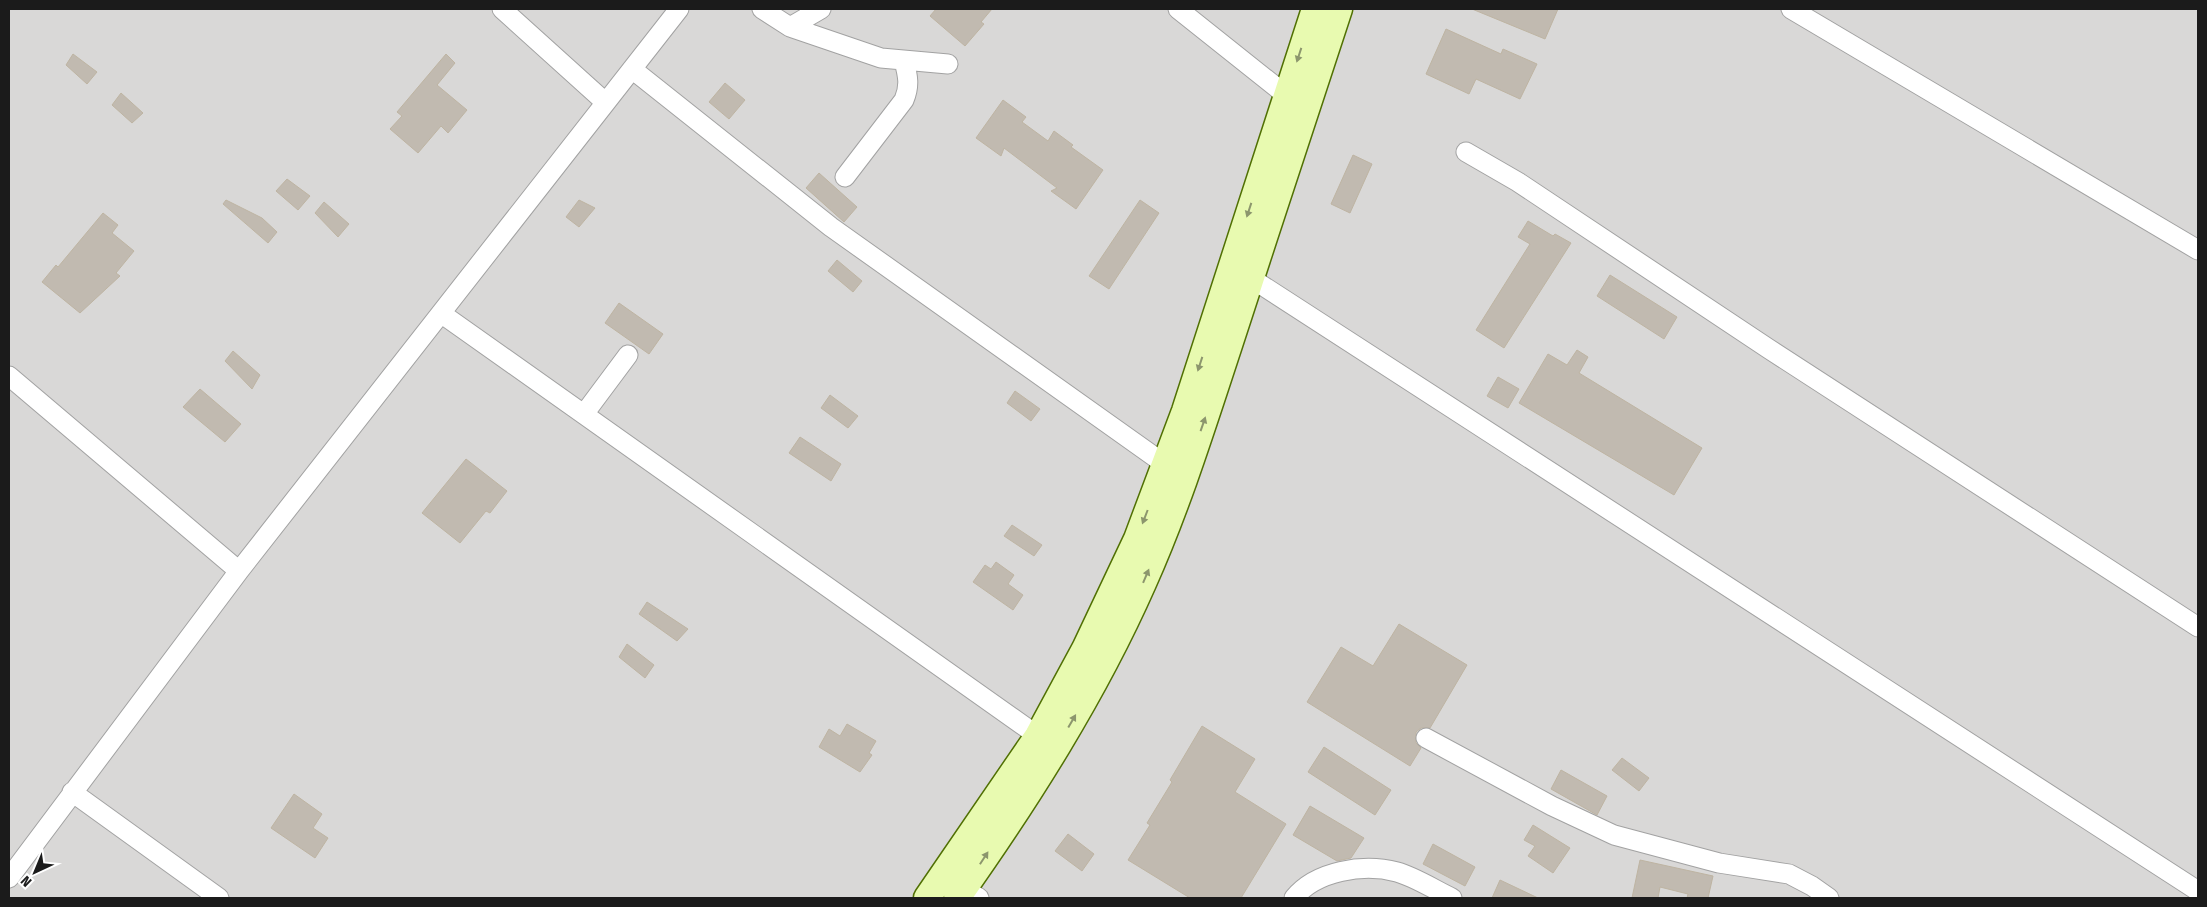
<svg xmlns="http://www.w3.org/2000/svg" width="2207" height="907" viewBox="0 0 2207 907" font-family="'Fira Sans Condensed',sans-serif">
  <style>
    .residential { fill: #d9d8d7 }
    .building { fill: #c1bab0; stroke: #beb4a2 }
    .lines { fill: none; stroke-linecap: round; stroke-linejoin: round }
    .minor-casing { stroke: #a2a2a2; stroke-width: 21 }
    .secondary-casing { stroke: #507003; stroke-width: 29 }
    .minor { stroke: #fff; stroke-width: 19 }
    .secondary { stroke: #e8fab0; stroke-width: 26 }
    .oneway { fill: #8c966d }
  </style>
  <rect width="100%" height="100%" fill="#edebdf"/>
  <path class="residential" d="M9 9H2198V898H9Z"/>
  <path class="building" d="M936 9H992L981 22 984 24 965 46 930 16Z
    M1472 9H1558L1545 39Z
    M1446 29 1501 54 1503 49 1537 64 1520 99 1476 79 1469 94 1426 74Z
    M73 54 97 72 87 84 66 65Z
    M446 54 455 63 437 85 467 110 448 133 441 126 418 153 390 129 402 116 397 112Z
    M725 83 745 100 729 119 709 102Z
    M121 93 143 113 132 123 112 105Z
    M1003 100 1026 117 1022 122 1048 141 1054 131 1073 145 1071 147 1103 170 1076 209 1051 191 1057 188 1004 148 1001 156 976 138Z
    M1353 155 1372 164 1350 213 1331 204Z
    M819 173 857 207 844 222 806 188Z
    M287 179 310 196 298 210 276 191Z
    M226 200 262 218 277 232 268 243 223 204Z
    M579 200 595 208 579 227 566 217Z
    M1140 200 1159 213 1109 289 1089 276Z
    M324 202 349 224 338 237 315 213Z
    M103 213 118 225 112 233 134 251 116 273 120 276 80 313 42 282 56 265 58 267Z
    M1528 221 1553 236 1555 234 1571 243 1504 348 1476 330 1530 244 1518 237Z
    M837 260 862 281 853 292 828 271Z
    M1610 275 1677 317 1664 339 1597 296Z
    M619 303 663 334 649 354 605 323Z
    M1577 350 1588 357 1579 373 1702 448 1674 495 1519 403 1548 354 1567 365Z
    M233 351 260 375 252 389 225 361Z
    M1498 377 1519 389 1508 408 1487 396Z
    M200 389 241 424 225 442 183 407Z
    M1015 391 1040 409 1031 421 1007 403Z
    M830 395 858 416 848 428 821 408Z
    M800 437 841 464 831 481 789 453Z
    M466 459 507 491 490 513 486 511 460 543 422 513Z
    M1012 525 1042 545 1034 556 1004 536Z
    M996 562 1014 575 1008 584 1023 595 1013 610 973 582 985 565 991 569Z
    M647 602 688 629 677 641 639 614Z
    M1399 624 1467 665 1430 728H1421L1416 732V743L1421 748 1410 766 1307 702 1341 647 1373 666Z
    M627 644 654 665 645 678 619 657Z
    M847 724 876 741 869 753 872 755 860 772 819 747 829 729 840 736Z
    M1202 726 1255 759 1235 792 1286 824 1241 898H1190L1128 860 1150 825 1147 823 1172 782 1170 780Z
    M1324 747 1391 790 1375 815 1308 772Z
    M1622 758 1649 778 1639 791 1612 770Z
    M1561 770 1607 796 1597 815 1551 789Z
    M294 794 322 814 313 828 328 838 315 858 271 828Z
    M1310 806 1364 838 1351 858 1337 861 1293 835Z
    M1533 825 1570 848 1553 873 1528 856 1535 846 1524 840Z
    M1068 834 1094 854 1082 871 1055 851Z
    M1433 844 1475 867 1465 886 1423 864Z
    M1640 860 1713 876 1708 898H1687L1688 894 1660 887 1658 898H1632Z
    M1500 880 1538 898H1492Z"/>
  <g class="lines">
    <defs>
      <path id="minor" d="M502 9 605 102
        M762 9 790 27 881 58 948 64
        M1178 9 1286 95
        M1791 9 2198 250
        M790 27 821 9
        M632 69 831 227 1166 465
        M1466 152 1518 182 1769 349 2198 627
        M845 177 904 100C910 86 908 76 904 61
        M1240 271 2198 891
        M442 314 1038 736
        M9 376 239 571
        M584 414 628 355
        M1426 738 1552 806 1614 835 1719 863 1789 874 1812 886 1829 898
        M72 792 219 898
        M9 878 239 571 679 9
        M964 889 979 898
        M1294 898C1316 871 1363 863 1397 872 1415 877 1435 890 1452 898"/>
      <path id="secondary" d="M927 898 1038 736 1085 649 1137 539 1185 411 1315 9
        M957 898C1027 799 1094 694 1143 583 1177 507 1202 427 1228 348 1265 235 1301 122 1339 9"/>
    </defs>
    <use href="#minor" class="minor-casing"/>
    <use href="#secondary" class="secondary-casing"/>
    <use href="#minor" class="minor"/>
    <use href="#secondary" class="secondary"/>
  </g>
  <defs><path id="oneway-solid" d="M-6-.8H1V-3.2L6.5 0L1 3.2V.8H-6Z" transform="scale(1.25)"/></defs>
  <g class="oneway">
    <use href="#oneway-solid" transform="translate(1299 55) rotate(108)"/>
    <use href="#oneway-solid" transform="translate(1249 210) rotate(108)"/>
    <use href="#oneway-solid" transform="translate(1200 364) rotate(108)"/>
    <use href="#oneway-solid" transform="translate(1203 424) rotate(-71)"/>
    <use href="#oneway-solid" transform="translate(1145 517) rotate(111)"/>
    <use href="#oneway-solid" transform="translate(1146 576) rotate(-67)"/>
    <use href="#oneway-solid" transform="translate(1072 721) rotate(-60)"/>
    <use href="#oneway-solid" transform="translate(984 858) rotate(-57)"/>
  </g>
  <rect width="2207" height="907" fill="none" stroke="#1b1b1b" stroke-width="20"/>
  <g transform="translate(35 872) rotate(224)" stroke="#ffffff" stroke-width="4" paint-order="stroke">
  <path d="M0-4L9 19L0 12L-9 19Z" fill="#1b1b1b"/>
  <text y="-8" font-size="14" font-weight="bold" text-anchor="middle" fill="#1b1b1b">N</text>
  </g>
</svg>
